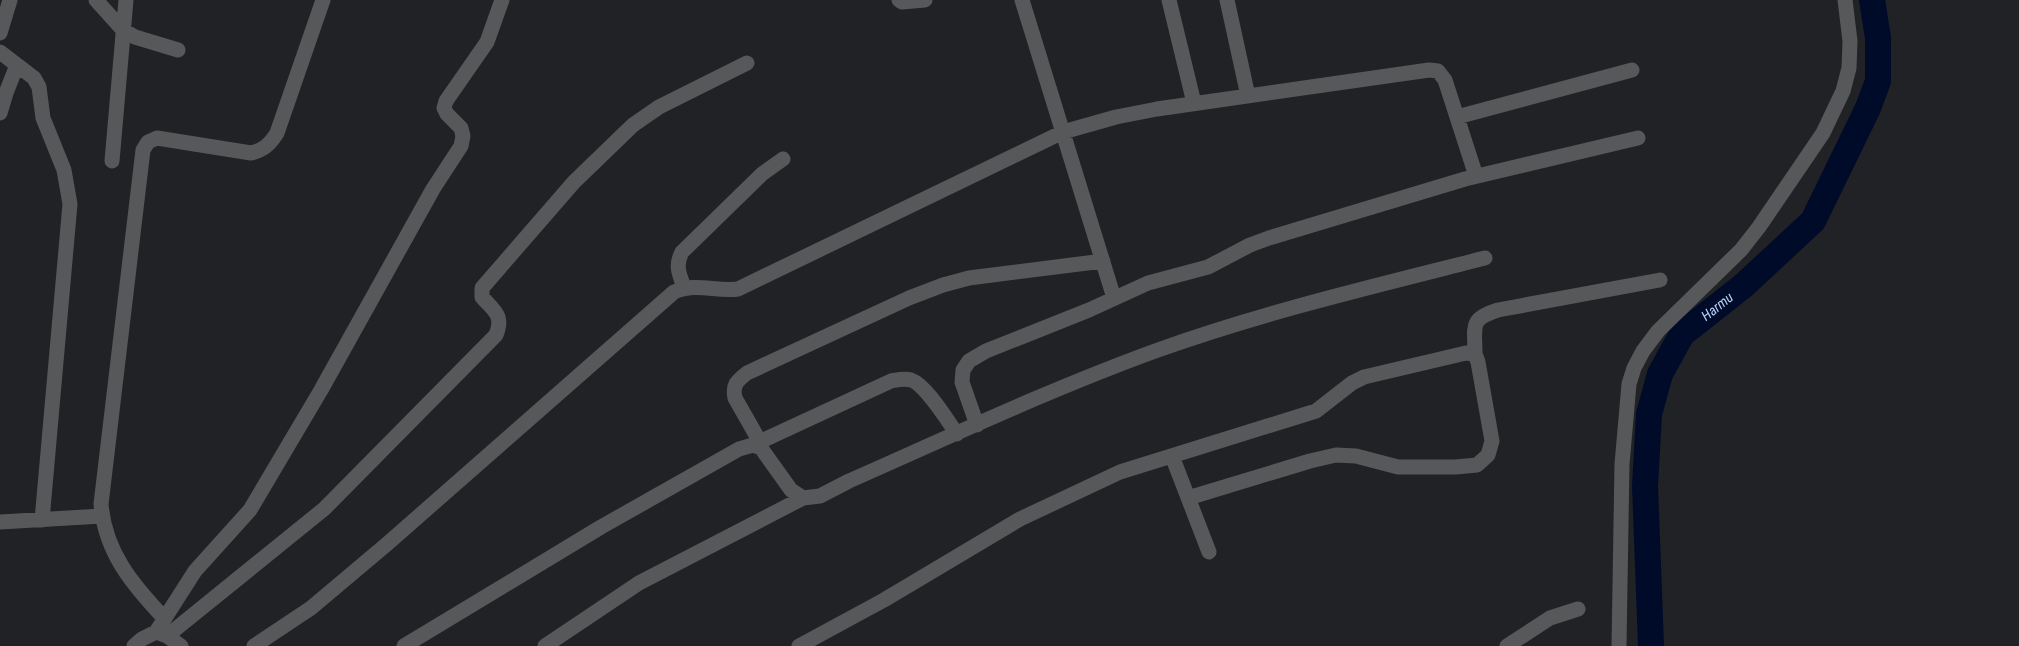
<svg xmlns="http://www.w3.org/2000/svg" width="2019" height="646" viewBox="0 0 2019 646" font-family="'Roboto Condensed',sans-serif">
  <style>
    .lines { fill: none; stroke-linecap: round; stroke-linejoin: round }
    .river { stroke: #000b29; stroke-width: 26 }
    .minor { stroke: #56585a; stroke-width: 15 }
    .labels { text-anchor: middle; stroke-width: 4; stroke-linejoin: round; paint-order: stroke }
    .water-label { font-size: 14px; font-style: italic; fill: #b7d2f6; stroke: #17191c }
  </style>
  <rect width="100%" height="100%" fill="#202226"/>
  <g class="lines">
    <path class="river" id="s1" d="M1651 646 1645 486 1649 414 1660 374 1682 334 1743 286 1813 221 1868 108 1878 81V38L1872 0"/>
    <path class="minor" d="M96 0 123 30 135 37 178 50
      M899 0 902 2 925 0
      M1022 0 1114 298
      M1169 0 1194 103
      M1227 0 1248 96
      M0 33 10 0
      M0 52 34 78 39 87 43 118 64 170 70 204 42 520
      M0 113 6 93 17 65
      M1457 117 1632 70
      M112 161 126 0
      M684 287C679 274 675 265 682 252L762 174 783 159
      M1475 354C1475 326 1469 319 1498 310L1660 280
      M977 425 962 382 963 370 969 361 986 351 1089 310 1148 283 1208 267 1250 245 1269 238 1465 179 1638 138
      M760 442 735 398C732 385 737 381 747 373L909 298 943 285 969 278 1103 261
      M753 445 891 381C897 380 904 378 911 380 926 385 947 420 957 434
      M1172 456 1209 552
      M0 522 102 516
      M164 618C132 584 105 552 101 504L143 150 148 142 157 138 251 153C264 150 270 144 277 133L323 0
      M156 632 195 571 250 510 321 390 433 189 461 146 463 136 461 128 447 114 444 108 446 101 487 42 502 0
      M167 636 324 509 496 335C504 315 494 311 482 297V288L574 182 633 125 659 107 747 63
      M134 646 142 639 156 632 167 636 181 646
      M254 646 311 608 387 544 674 292C695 282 716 292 738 289L1063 132 1116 117 1157 109 1429 70 1438 71 1445 80 1476 176
      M404 646 601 527 739 449 753 445 761 448 791 490 803 498 820 496 849 481C951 436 1053 388 1158 350 1264 312 1375 286 1485 258
      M545 646 639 583 803 498
      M799 646 884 600 1020 519 1120 472 1316 411 1352 383 1364 377 1466 353 1475 354 1478 362 1492 441 1488 455 1477 465 1456 467H1398L1356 456 1336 455 1310 461 1188 498
      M1507 646 1550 618 1578 609
      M1619 646 1622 464 1629 384 1634 368 1643 351 1658 331 1741 250 1759 227 1823 133 1843 91 1849 68 1850 41 1845 0"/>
  </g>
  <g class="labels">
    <g class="water-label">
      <text dy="5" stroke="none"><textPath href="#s1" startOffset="364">Harmu</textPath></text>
    </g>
  </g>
</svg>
